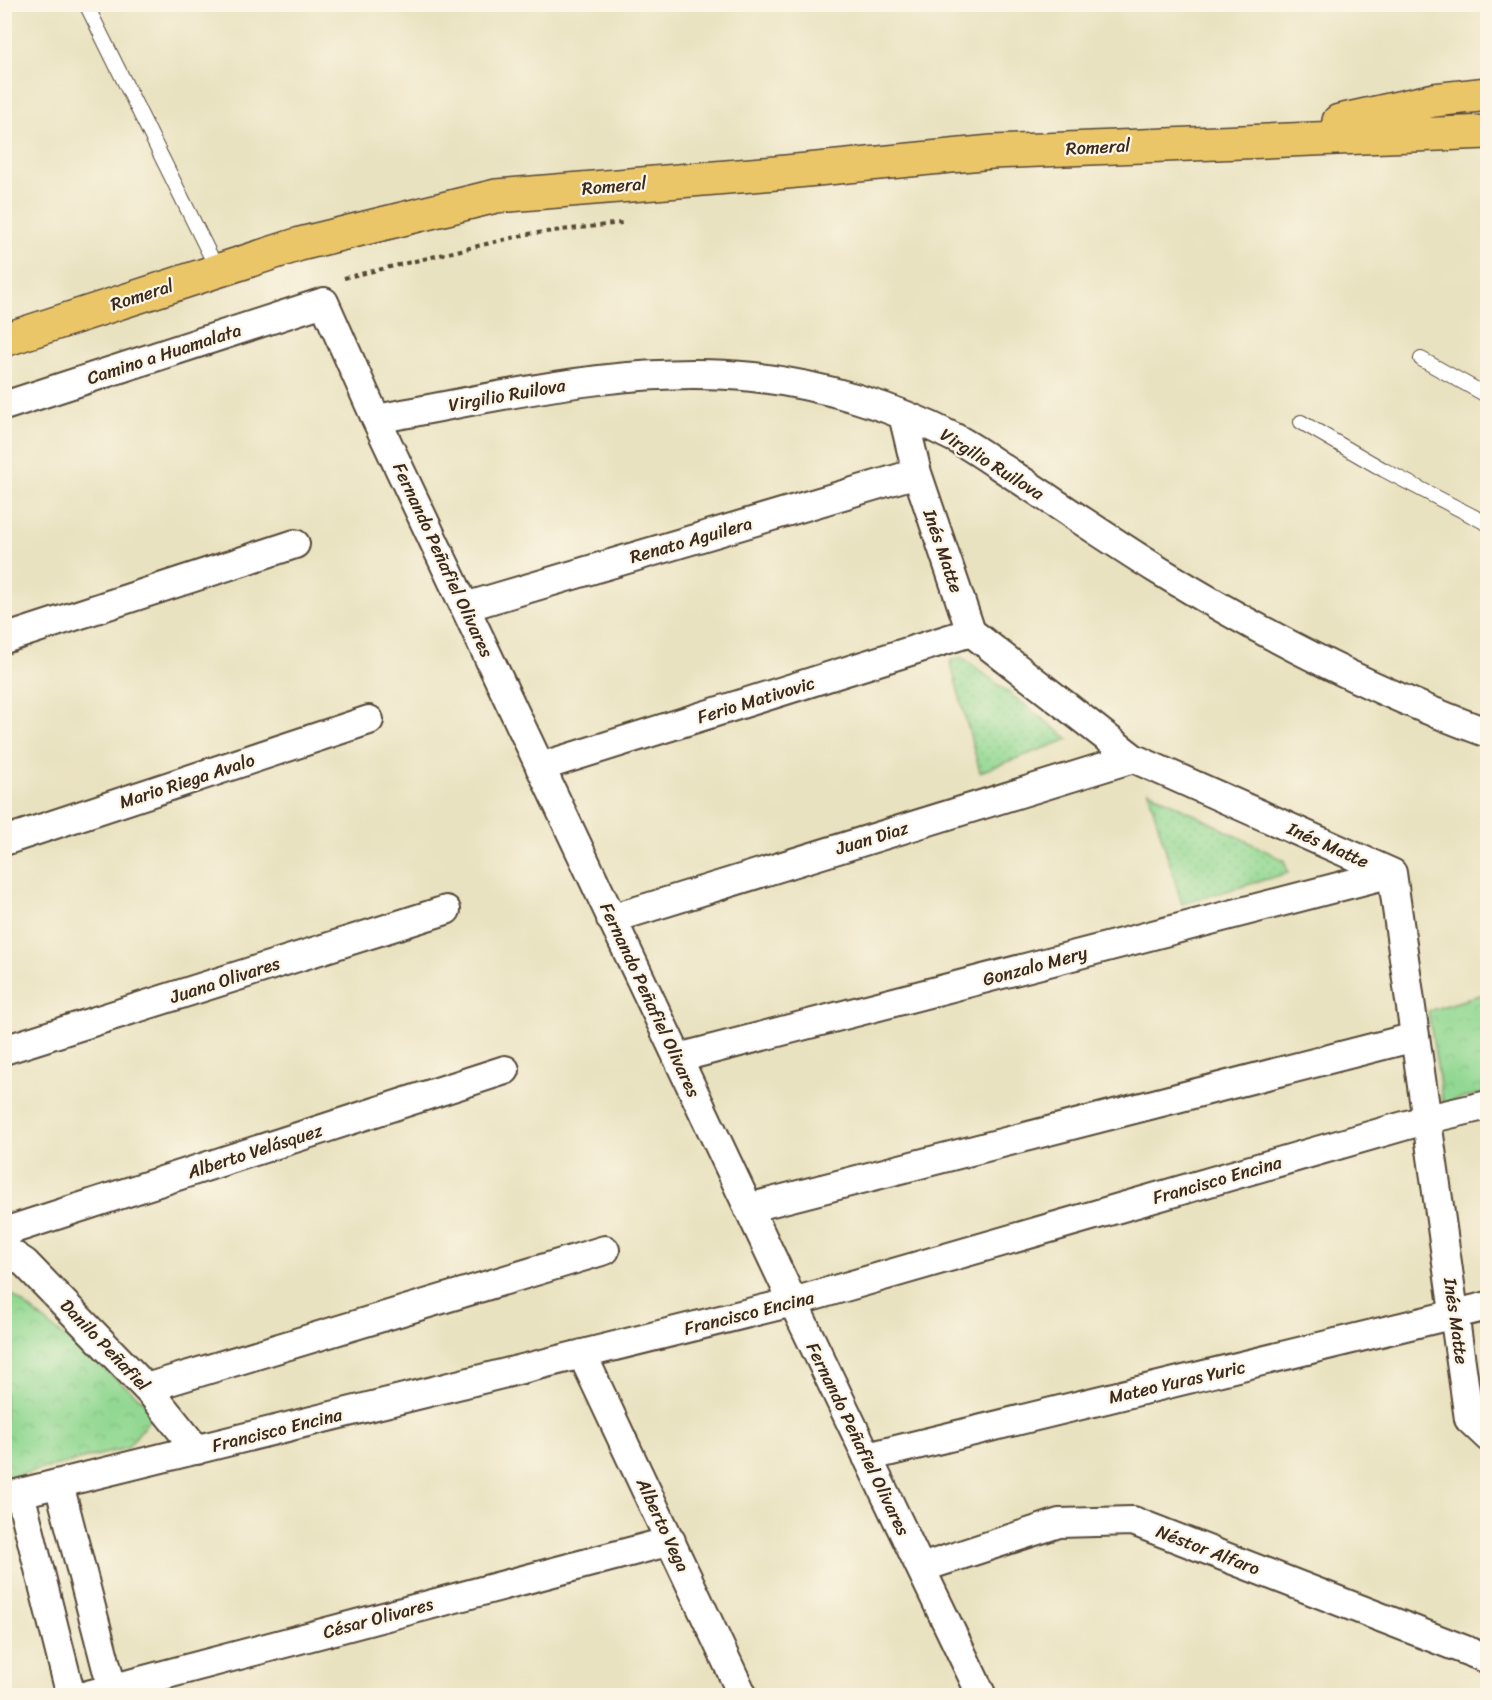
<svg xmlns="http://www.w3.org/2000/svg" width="1492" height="1700" viewBox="0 0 1492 1700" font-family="Sriracha,sans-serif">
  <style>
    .grass { fill: url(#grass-dots); stroke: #668158; stroke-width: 1.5 }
    .park { fill: url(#park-crowns); stroke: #668158; stroke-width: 1.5 }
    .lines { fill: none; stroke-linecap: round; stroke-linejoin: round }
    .service-casing { stroke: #554636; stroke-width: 16 }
    .minor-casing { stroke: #554636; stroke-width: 32 }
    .trunk-casing { stroke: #554636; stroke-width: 36 }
    .path { stroke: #554636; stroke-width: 4; stroke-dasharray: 4.5 4.5; stroke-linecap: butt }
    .service { stroke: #fff; stroke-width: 14 }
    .minor { stroke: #fff; stroke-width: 28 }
    .trunk { stroke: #ebc669; stroke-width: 33 }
    .labels { text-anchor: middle; stroke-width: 4.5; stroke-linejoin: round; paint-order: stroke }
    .street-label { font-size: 18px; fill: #3b2a1e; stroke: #fcf5e5 }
  </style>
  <defs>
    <pattern id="grass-dots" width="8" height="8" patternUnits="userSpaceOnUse" patternTransform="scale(1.5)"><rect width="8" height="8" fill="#92d892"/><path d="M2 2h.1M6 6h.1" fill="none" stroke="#7fba7d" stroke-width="1.8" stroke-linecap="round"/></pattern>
    <pattern id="park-crowns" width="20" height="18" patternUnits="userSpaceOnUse" patternTransform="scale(1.5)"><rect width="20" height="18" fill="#92d892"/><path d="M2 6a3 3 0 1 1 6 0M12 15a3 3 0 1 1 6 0" fill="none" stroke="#7fba7d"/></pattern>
  </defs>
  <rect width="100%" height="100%" fill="#fcf5e5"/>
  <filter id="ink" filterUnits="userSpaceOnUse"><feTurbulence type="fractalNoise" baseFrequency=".0167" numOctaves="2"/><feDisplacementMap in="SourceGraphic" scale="12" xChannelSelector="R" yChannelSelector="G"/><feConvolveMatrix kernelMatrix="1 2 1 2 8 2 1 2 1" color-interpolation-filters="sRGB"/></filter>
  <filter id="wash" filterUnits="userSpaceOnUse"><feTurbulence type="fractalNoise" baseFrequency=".008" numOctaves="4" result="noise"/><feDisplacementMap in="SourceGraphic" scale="24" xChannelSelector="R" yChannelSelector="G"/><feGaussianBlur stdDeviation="1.35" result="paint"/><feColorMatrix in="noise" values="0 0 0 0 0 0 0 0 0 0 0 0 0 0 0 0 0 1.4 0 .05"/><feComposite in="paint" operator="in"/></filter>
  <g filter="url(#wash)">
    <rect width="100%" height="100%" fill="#e9e2c0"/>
    <path class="grass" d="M962 657 1069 739 980 772 950 661Z
      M1148 791 1284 860 1288 873 1182 904Z"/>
    <path class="park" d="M1487 993V1092L1443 1103 1428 1011Z
      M4 1288 156 1411 127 1448 5 1478Z"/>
  </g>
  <g filter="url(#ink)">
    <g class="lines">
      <defs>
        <path id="service" d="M86 4 218 271
          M1421 359 1488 396
          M1301 422 1384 470 1488 524"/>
        <path id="minor" d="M4 406 324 302 376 419 793 1302 982 1696
          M903 415 917 473 971 632 1133 758 1392 873 1469 1419 1488 1437
          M376 419C499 397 626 364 753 377 822 385 893 406 955 438 976 449 996 464 1016 477 1063 508 1110 540 1158 570 1262 634 1372 691 1488 733
          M465 607 917 473
          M4 639 295 544
          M540 767 971 632
          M4 841 369 720
          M611 919 1133 758
          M4 1050 446 910
          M678 1058 1392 873
          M748 1208 1415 1037
          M4 1232 505 1070
          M4 1249 25 1263 152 1394 197 1450
          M582 1354 743 1696
          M146 1388 605 1250
          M867 1457 1488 1306
          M59 1484 114 1696
          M20 1493 71 1696
          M4 1497 793 1302 1428 1119 1488 1105
          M921 1568 1059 1523 1133 1521 1488 1659
          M84 1696 671 1541"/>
        <path id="trunk" d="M1339 121 1434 100 1488 94
          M4 340 300 244 496 196 776 173 992 152 1488 132"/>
      </defs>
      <use href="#service" class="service-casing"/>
      <use href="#minor" class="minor-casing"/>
      <use href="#trunk" class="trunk-casing"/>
      <path class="path" d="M344 278 528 234 622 223"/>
      <use href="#service" class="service"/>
      <use href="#minor" class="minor"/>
      <use href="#trunk" class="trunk"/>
    </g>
  </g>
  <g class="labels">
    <g class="street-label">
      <text transform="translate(1098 147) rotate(-3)" y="6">Romeral</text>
      <text transform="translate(614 186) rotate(-5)" y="6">Romeral</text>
      <text transform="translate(142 295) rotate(-18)" y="6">Romeral</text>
      <text transform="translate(164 354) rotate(-18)" y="6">Camino a Huamalata</text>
      <text transform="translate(507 395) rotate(-10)" y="6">Virgilio Ruilova</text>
      <text transform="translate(992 464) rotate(32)" y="6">Virgilio Ruilova</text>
      <text transform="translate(691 540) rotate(-16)" y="6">Renato Aguilera</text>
      <text transform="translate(943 551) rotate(71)" y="6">Inés Matte</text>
      <text transform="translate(443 560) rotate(65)" y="6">Fernando Peñafiel Olivares</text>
      <text transform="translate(756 700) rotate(-17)" y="6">Ferio Mativovic</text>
      <text transform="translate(187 781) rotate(-18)" y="6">Mario Riega Avalo</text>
      <text transform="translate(872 838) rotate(-17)" y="6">Juan Diaz</text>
      <text transform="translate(1328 845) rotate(24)" y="6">Inés Matte</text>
      <text transform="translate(1035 966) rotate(-15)" y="6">Gonzalo Mery</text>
      <text transform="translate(225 980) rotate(-18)" y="6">Juana Olivares</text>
      <text transform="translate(650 1000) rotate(65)" y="6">Fernando Peñafiel Olivares</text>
      <text transform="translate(255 1151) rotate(-18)" y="6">Alberto Velásquez</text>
      <text transform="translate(1217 1180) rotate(-16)" y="6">Francisco Encina</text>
      <text transform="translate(749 1313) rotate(-14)" y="6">Francisco Encina</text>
      <text transform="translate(1456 1321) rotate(82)" y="6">Inés Matte</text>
      <text transform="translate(105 1345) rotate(46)" y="6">Danilo Peñafiel</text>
      <text transform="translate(1177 1382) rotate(-13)" y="6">Mateo Yuras Yuric</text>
      <text transform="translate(277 1430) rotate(-14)" y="6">Francisco Encina</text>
      <text transform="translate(858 1439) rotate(64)" y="6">Fernando Peñafiel Olivares</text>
      <text transform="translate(663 1525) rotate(65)" y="6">Alberto Vega</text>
      <text transform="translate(1208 1550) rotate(21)" y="6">Néstor Alfaro</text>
      <text transform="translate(378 1618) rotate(-15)" y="6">César Olivares</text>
    </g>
  </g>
  <rect width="1492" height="1700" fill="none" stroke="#fcf5e5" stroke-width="24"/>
</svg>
